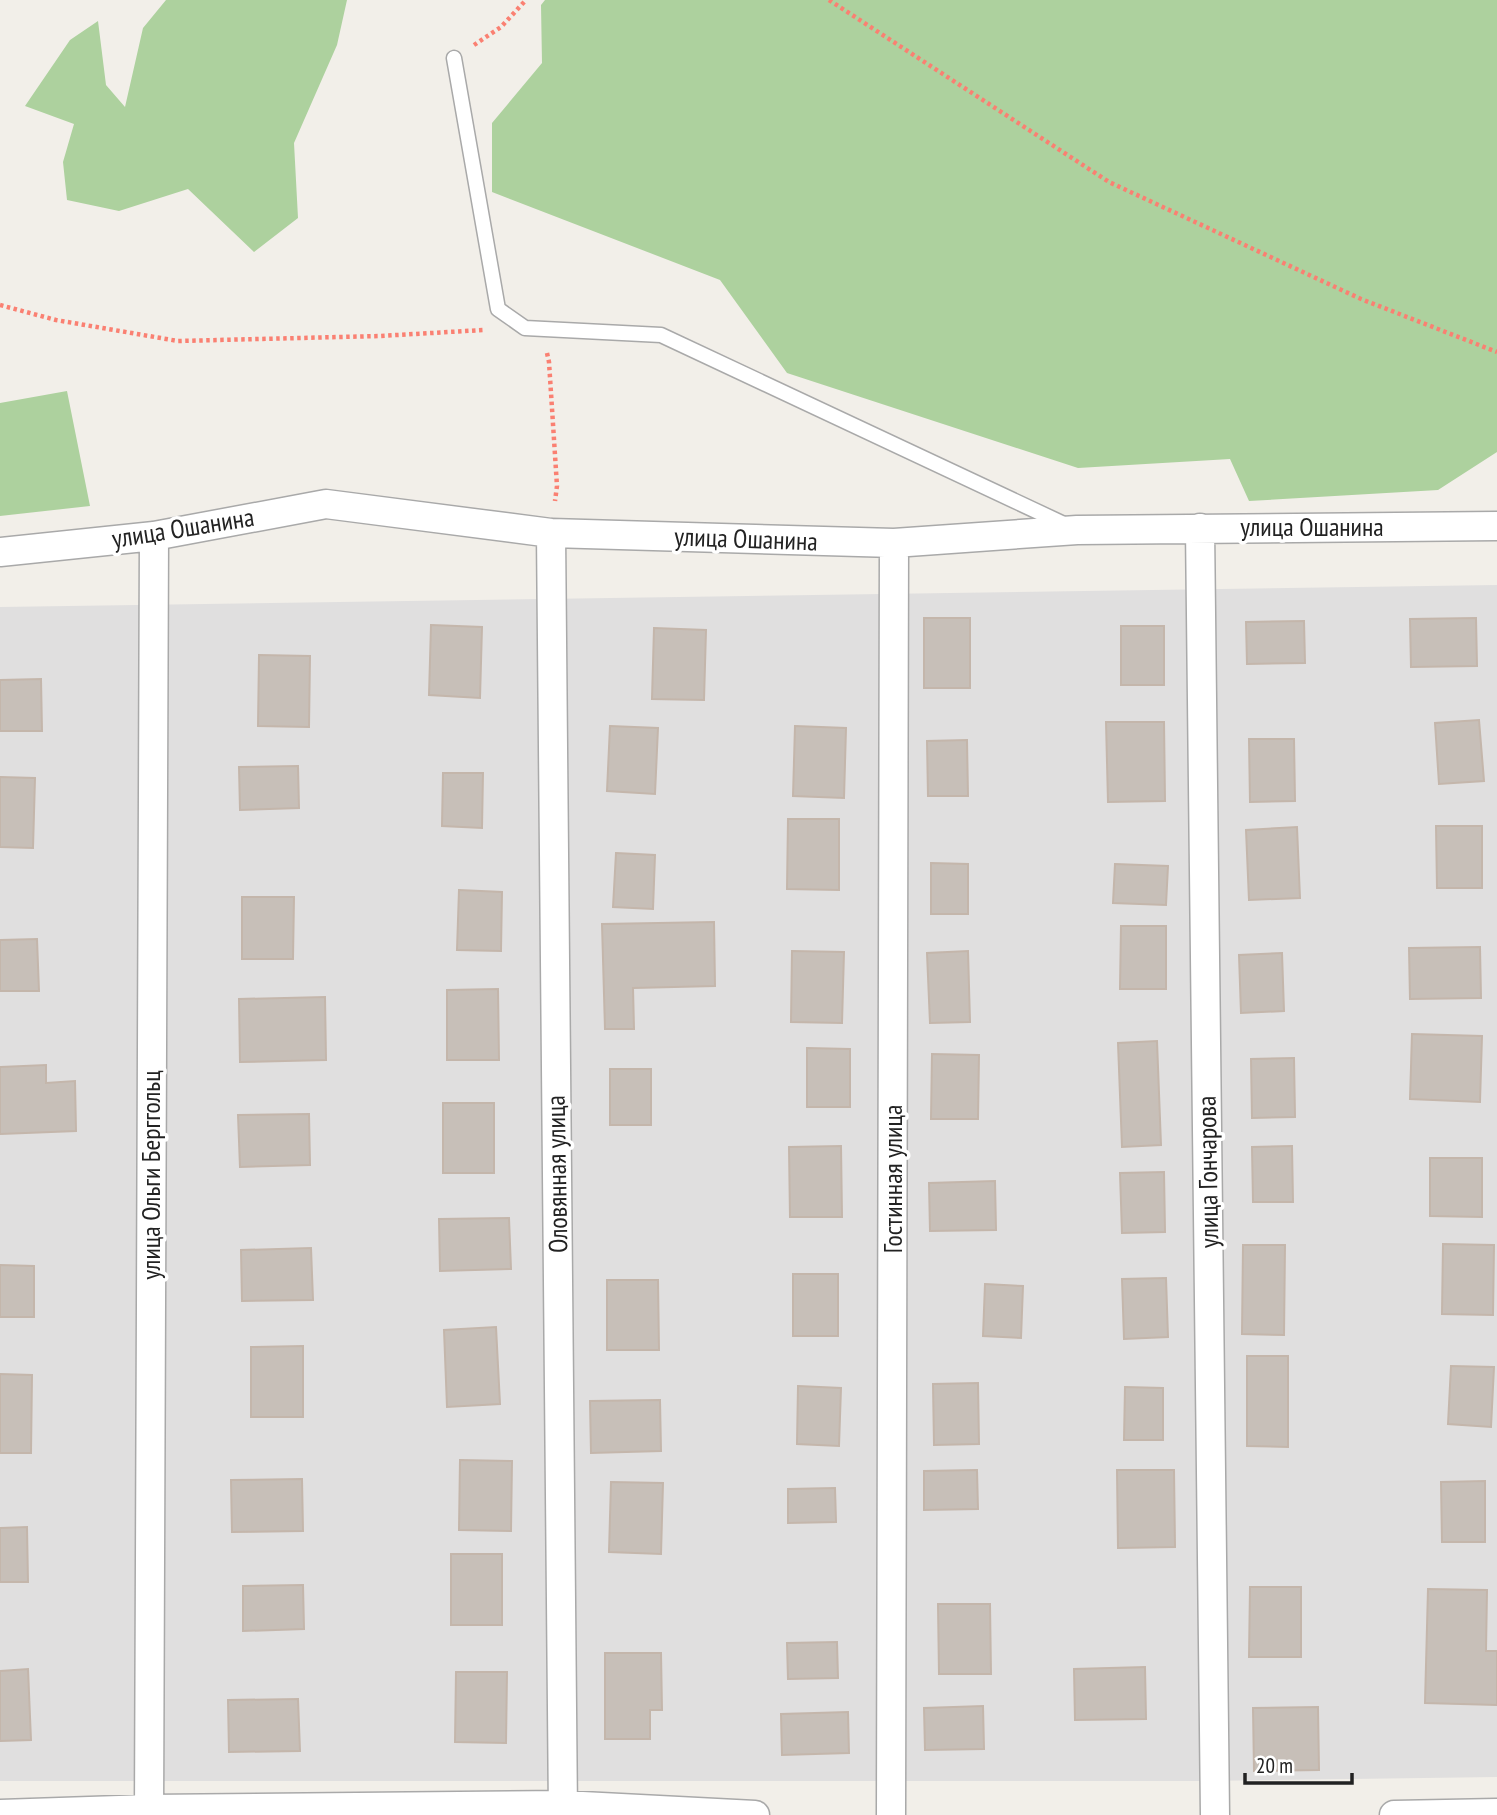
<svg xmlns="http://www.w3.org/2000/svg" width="1497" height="1815" viewBox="0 0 1497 1815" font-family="'PT Sans Narrow',sans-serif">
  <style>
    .residential { fill: #e0dfdf }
    .forest { fill: #add19e }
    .building { fill: #c7bfb8; stroke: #c4b6ab; stroke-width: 2 }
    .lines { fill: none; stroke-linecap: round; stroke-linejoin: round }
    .service-casing { stroke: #a9a9a9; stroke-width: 17 }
    .minor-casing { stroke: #a9a9a9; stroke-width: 31 }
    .path { stroke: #fa8072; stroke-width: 4.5; stroke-dasharray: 3.5 3.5; stroke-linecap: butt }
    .service { stroke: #fff; stroke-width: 14 }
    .minor { stroke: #fff; stroke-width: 28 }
    .labels { text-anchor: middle; stroke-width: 7; stroke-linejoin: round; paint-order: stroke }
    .street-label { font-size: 26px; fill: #222; stroke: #fff }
  </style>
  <rect width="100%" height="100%" fill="#f2efe9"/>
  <path class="residential" d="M1497 585V1777L1205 1781H0V607Z"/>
  <path class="forest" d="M166 0H347L337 45 294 143 298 218 254 252 188 189 119 211 67 200 63 162 74 124 25 106 70 40 98 21 106 85 125 107 143 28Z
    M545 0H1497V452L1438 490 1249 501 1230 459 1078 468 787 373 720 280 492 192V123L542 63 541 5Z
    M67 391 90 506 0 516V403Z"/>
  <path class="building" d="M924 618H970V688H924Z
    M1476 618 1477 666 1411 667 1410 619Z
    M1304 621 1305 663 1247 664 1246 622Z
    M431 625 482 627 480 698 429 695Z
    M1121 626H1164V685H1121Z
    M654 628 706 630 704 700 652 699Z
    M259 655 310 656 309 727 258 726Z
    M41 679 42 731H0V680Z
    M1479 720 1484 781 1439 784 1435 723Z
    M1106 722H1164L1165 801 1108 802Z
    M610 726 658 728 655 794 607 791Z
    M795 726 846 728 844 798 793 796Z
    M1249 739H1294L1295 801 1250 802Z
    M967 740 968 796H928L927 741Z
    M298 766 299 808 240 810 239 767Z
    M443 773H483L482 828 442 826Z
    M0 777 35 778 33 848 0 847Z
    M788 819H839V890L787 889Z
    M1436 826H1482V888H1437Z
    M1297 827 1300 898 1249 900 1246 830Z
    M616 853 655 855 653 909 613 907Z
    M931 863 968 864V914H931Z
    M1115 864 1168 866 1166 905 1113 903Z
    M459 890 502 892 501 951 457 950Z
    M242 897H294L293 959H242Z
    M714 922 715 986 633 988 634 1029H605L602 924Z
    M1121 926H1166V989H1120Z
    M37 939 39 991H0V940Z
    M1480 947 1481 998 1410 999 1409 948Z
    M792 951 844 952 842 1023 791 1022Z
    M968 951 970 1022 930 1023 927 953Z
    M1282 953 1284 1011 1241 1013 1239 955Z
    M498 989 499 1060H447V990Z
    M325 997 326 1060 240 1062 239 999Z
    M1412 1034 1482 1036 1480 1102 1410 1099Z
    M1157 1041 1161 1145 1122 1147 1118 1043Z
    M807 1048 850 1049V1107H807Z
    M932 1054 979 1055 978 1119H931Z
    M1294 1058 1295 1117 1252 1118 1251 1059Z
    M46 1065V1083L75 1081 76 1131 0 1134V1067Z
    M610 1069H651V1125H610Z
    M443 1103H494V1173H443Z
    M309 1114 310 1165 240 1167 238 1115Z
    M841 1146 842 1217H790L789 1147Z
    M1292 1146 1293 1202H1253L1252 1147Z
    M1430 1158H1482V1217L1430 1216Z
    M1164 1172 1165 1232 1122 1233 1120 1173Z
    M995 1181 996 1230 930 1231 929 1183Z
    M509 1218 511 1269 440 1271 439 1219Z
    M1443 1244 1494 1245 1493 1315 1442 1314Z
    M1243 1245H1285L1284 1335 1242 1334Z
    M311 1248 313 1300 242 1301 241 1250Z
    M0 1265 34 1266V1317H0Z
    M793 1274H838V1336H793Z
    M1166 1278 1168 1337 1124 1339 1122 1279Z
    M607 1280H658L659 1350H607Z
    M985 1284 1023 1286 1021 1338 983 1336Z
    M496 1327 500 1404 447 1407 444 1330Z
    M303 1346V1417H251V1347Z
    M1247 1356H1288V1447L1247 1446Z
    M1451 1366 1494 1367 1491 1427 1448 1424Z
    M0 1374 32 1375 31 1453H0Z
    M978 1383 979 1444 934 1445 933 1384Z
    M798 1386 841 1388 839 1446 797 1444Z
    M1125 1387 1163 1388V1440H1124Z
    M660 1400 661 1451 591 1453 590 1401Z
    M460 1460 512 1461 511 1531 459 1530Z
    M977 1470 978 1509 924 1510V1471Z
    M1117 1470H1174L1175 1547 1118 1548Z
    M302 1479 303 1531 232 1532 231 1480Z
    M1485 1481V1542H1442L1441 1482Z
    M611 1482 663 1483 661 1554 609 1552Z
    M835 1488 836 1522 788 1523V1489Z
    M27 1527 28 1582H0V1528Z
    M451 1554H502V1625H451Z
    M303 1585 304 1629 243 1631V1586Z
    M1250 1587H1301V1657H1249Z
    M1428 1589 1487 1590 1486 1651H1497V1705L1425 1703Z
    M938 1604H990L991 1674H939Z
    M837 1642 838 1678 788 1679 787 1643Z
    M605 1653H661L662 1710H650V1739H605Z
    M1145 1667 1146 1719 1075 1720 1074 1669Z
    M28 1669 31 1740 0 1741V1671Z
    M456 1672H507L506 1743 455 1742Z
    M298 1699 300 1751 229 1752 228 1700Z
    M983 1706 984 1749 925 1750 924 1708Z
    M1318 1707 1319 1770 1254 1771 1253 1708Z
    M848 1712 849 1753 782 1755 781 1714Z"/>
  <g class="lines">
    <defs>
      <path id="service" d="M454 58 498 309 525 328 661 335 1066 525"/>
      <path id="minor" d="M1200 528 1215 1815
        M551 533 563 1815
        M0 552 154 536 326 504 551 533 894 543 1077 530 1497 526
        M0 1814 149 1809 563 1805 755 1815
        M149 1815 154 536
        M891 1815 894 543
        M1394 1815 1497 1813"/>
    </defs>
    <use href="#service" class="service-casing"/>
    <use href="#minor" class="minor-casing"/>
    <path class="path" d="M829 0 1109 182 1361 299 1497 352
      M474 45 501 27 526 0
      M0 305 56 320 178 341 380 336 483 330
      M547 353 549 362 557 486 555 501"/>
    <use href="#service" class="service"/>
    <use href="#minor" class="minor"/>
  </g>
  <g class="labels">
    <g class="street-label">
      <text x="1312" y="536">улица Ошанина</text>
      <text transform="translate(183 528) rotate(-9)" y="9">улица Ошанина</text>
      <text transform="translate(746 539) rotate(2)" y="9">улица Ошанина</text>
      <text transform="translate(1208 1172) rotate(-91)" y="9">улица Гончарова</text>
      <text transform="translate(557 1174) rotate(-91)" y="9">Оловянная улица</text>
      <text transform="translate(151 1175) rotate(-90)" y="9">улица Ольги Берггольц</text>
      <text transform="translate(893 1179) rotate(-90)" y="9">Гостинная улица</text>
    </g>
  </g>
  <path d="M1245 1773v10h107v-10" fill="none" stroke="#222222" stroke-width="3.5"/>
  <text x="1256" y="1773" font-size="21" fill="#222222" stroke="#ffffff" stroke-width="5" paint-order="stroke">20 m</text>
</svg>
